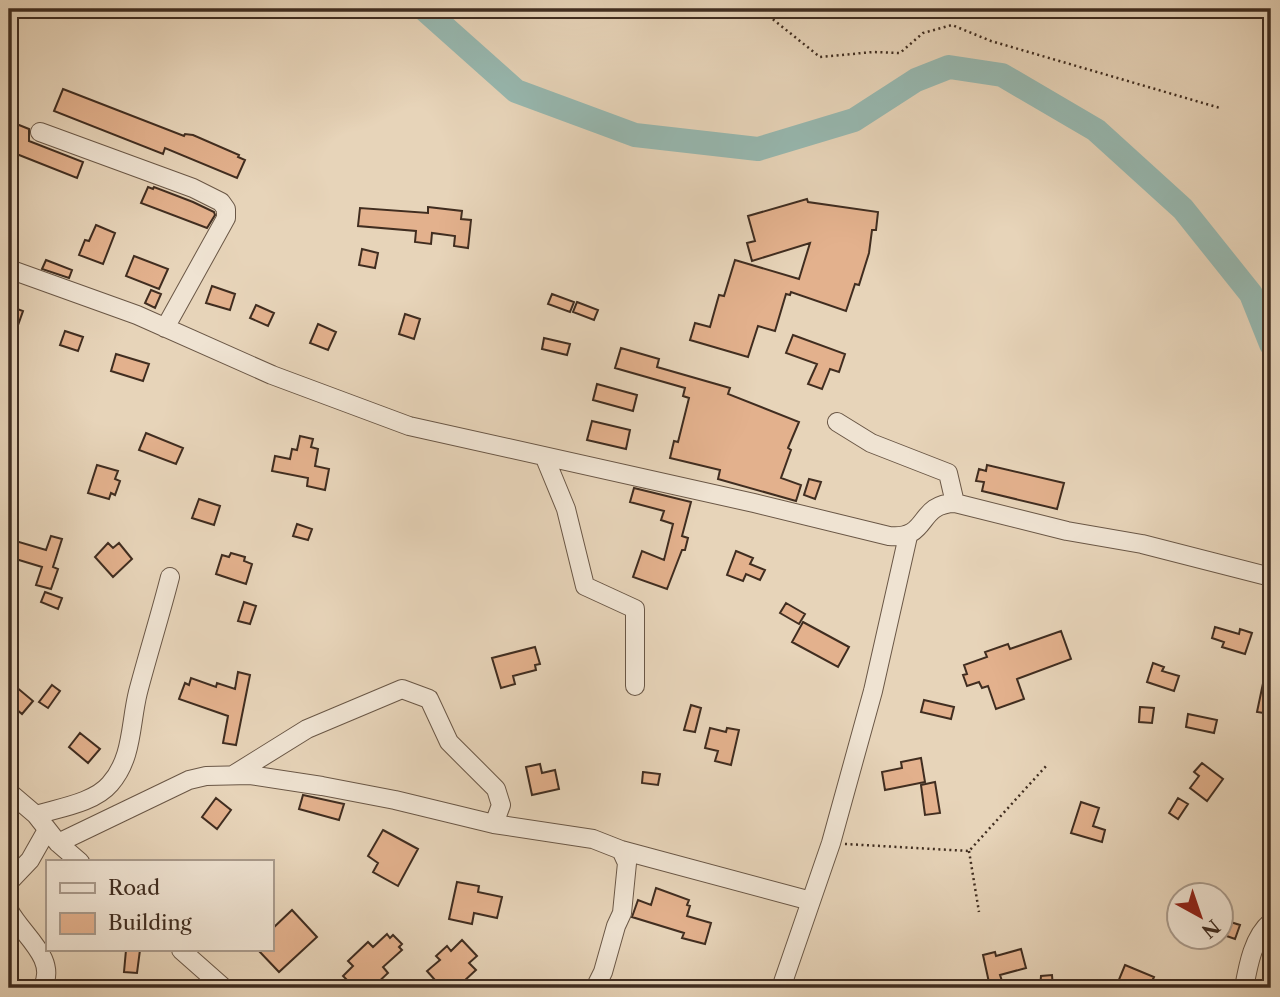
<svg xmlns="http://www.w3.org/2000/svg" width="1280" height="997" viewBox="0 0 1280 997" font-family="'Libre Caslon Text',serif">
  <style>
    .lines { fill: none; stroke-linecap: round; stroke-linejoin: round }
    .river { stroke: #97b8b0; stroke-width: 24 }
    .building { fill: #e3b18d; stroke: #402d20; stroke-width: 2 }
    .minor-casing { stroke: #6a5746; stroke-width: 20 }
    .path { stroke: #402d20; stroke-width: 2.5; stroke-dasharray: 2 3.5; stroke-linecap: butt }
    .minor { stroke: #efe3d2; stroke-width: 18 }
  </style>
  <rect width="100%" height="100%" fill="#e7d4b9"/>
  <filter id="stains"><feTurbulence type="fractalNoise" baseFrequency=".00286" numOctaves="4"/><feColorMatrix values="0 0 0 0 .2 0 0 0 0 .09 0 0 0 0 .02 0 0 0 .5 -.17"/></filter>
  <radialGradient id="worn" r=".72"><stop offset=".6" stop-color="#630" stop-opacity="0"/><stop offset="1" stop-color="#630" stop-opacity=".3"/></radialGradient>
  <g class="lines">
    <path class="river" d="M424 9 516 91 635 135 758 149 854 120 916 80 949 67 1002 75 1096 130 1183 209 1251 294 1271 344"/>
  </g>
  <path class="building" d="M63 89 184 136 185 134 193 135 239 155 238 157 245 160 237 178 165 148 163 154 54 111Z
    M9 121 29 129V141L83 162 77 178 9 151Z
    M148 187 153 189 154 187 193 202 214 212 215 215 207 228 141 203Z
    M807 199 808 202 878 212 876 230H872L869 253 859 285 855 284 846 311 791 292 790 295 786 294 775 331 758 326 748 357 690 340 695 323 710 327 719 295 724 296 735 260 799 279 810 243 752 261 747 243 755 241 748 216Z
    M428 207 462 211 461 219 471 220 468 248 454 246 455 236 432 233 431 244 415 242 416 231 358 226 360 208 428 213Z
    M96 225 115 233 103 264 79 255 85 240 89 241Z
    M362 249 378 253 375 268 359 265Z
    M134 256 168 269 159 289 126 276Z
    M46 260 72 270 69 278 42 269Z
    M212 286 235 294 230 310 206 303Z
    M151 290 161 294 155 308 145 303Z
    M552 294 574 302 570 312 548 304Z
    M577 302 598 310 594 320 573 312Z
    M256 305 274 313 268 326 250 318Z
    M9 306 23 311 17 328 9 325Z
    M405 314 420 319 414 339 399 334Z
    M318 324 336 332 328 350 310 343Z
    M65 331 83 337 78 351 60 345Z
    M793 335 845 354 839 372 830 369 822 389 808 384 817 364 786 353Z
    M544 338 570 344 567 355 542 349Z
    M621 348 659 359 657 367 730 388 728 394 799 422 788 448 791 450 781 478 801 485 796 501 718 479 720 470 670 458 674 441 678 442 689 398 683 396 685 388 615 368Z
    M116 354 149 364 143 381 111 371Z
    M597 384 637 395 633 411 593 400Z
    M592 421 630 430 626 449 587 440Z
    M146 433 183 448 176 464 139 450Z
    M300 436 313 439 311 447 318 449 315 466 329 469 325 490 307 486 308 478 272 471 275 456 290 459 292 449 297 450Z
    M97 465 118 471 115 479 120 481 115 495 111 493 109 499 88 493Z
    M987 465 1064 483 1057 509 982 491 984 482 976 481 979 469 986 471Z
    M809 479 821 482 815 499 804 495Z
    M634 488 691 502 682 536 688 538 685 550H682L667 589 633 577 642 551 664 560 673 524 661 520 664 511 630 502Z
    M199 499 220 506 214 525 192 518Z
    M297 524 312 529 308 540 293 536Z
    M51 536 62 539 53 567 58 569 51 589 36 585 42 567 9 557V539L46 550Z
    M108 543 113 548 119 543 132 559 113 577 95 557Z
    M736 551 753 558 750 564 765 570 760 580 746 574 743 581 727 575Z
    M231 553 245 557 244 561 252 564 246 584 216 574 222 555 229 557Z
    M45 592 62 598 58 609 41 602Z
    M244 602 256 606 250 624 238 621Z
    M786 603 805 614 799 624 780 613Z
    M803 622 849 647 838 667 792 642Z
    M1215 627 1239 634 1240 629 1252 633 1245 654 1222 647 1224 642 1212 638Z
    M1061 631 1071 659 1017 679 1024 699 996 709 988 686 982 688 979 682 967 686 963 675 967 674 964 665 987 657 985 652 1008 644 1010 649Z
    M535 647 540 664 535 665 536 670 513 676 515 684 501 688 492 658Z
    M1153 663 1164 667 1162 671 1179 676 1174 691 1147 682Z
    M1266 669H1271V714L1257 712Z
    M238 672 250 675 236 745 223 743 228 716 179 699 185 683 189 685 191 678 216 687 217 683 235 689Z
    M9 681 33 701 22 714 9 703Z
    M52 685 60 691 48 708 39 702Z
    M924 700 954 707 951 719 921 712Z
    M691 705 701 708 695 732 684 730Z
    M1140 707 1154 708 1152 723 1139 722Z
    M1188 714 1217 720 1214 733 1186 727Z
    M710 728 726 732 727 728 739 730 731 765 715 761 718 751 705 748Z
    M80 733 100 749 88 763 69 747Z
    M921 758 925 782 885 790 882 772 902 768 901 762Z
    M1202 763 1223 779 1207 801 1190 788 1199 776 1194 772Z
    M540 764 542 773 555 770 559 789 532 795 526 767Z
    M643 772 660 774 658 785 642 783Z
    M935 782 940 813 925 815 921 785Z
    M303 795 344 804 339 820 299 809Z
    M216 798 231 810 217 829 202 817Z
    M1178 798 1188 804 1178 819 1169 813Z
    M1081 802 1099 808 1093 826 1105 830 1102 842 1071 833Z
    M383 830 418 849 398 886 373 872 378 863 368 856Z
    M457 882 479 886 478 892 502 897 497 918 474 913 472 924 449 919Z
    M656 888 689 900 687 905 690 906 687 916 711 923 705 944 682 938 684 933 632 917 638 900 651 905Z
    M292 910 317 937 279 972 258 950H271V930Z
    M1224 920 1240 925 1235 939 1221 934Z
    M387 934 390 938 393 935 402 944 399 947 402 950 383 967 388 973 372 988 365 984 360 988H355L343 976 353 966 348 961 368 942 373 947Z
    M462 940 477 956 469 963 476 970 463 982 470 988H442L427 971 440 960 436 956 447 946 451 951Z
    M1021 949 1026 968 1000 975 1003 984 990 987 983 955 995 952 996 956Z
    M126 950H140L137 973 124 972Z
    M1125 965 1154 977 1149 988H1132L1118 982Z
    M1052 975 1053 988H1040L1041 976Z"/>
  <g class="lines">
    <defs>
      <path id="minor" d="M40 132 193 188 221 202 226 209V218L165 328
        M9 269 137 315 272 375 409 426 754 503 889 536C930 540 916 504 955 503L1067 531 1142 544 1271 577
        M837 422 871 443 948 473 955 503
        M545 458 566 509 585 586 635 609V686
        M233 775 307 729 402 689 429 699 449 742 496 789 501 805 494 824
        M9 792 36 815 58 843 80 862
        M36 815C58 808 94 803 110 784 133 758 130 724 138 692 148 654 160 616 170 577
        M58 843 189 780 206 776 250 775 322 786 395 800 494 824 593 839 621 850 627 863 622 913 616 926 603 972 595 988
        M621 850 811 901
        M9 882 30 860 47 830
        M9 910C21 934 59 959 42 988
        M181 950 224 988
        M781 988 831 843 873 691 908 536
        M1244 988C1248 966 1253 937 1271 922"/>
    </defs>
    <use href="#minor" class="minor-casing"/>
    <path class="path" d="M760 9 820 57 873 52 900 53 923 33 952 25 991 41 1220 108
      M845 844 969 851 1047 765
      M969 851 979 912"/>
    <use href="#minor" class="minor"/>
  </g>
  <rect width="1280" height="997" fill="none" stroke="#e7d4b9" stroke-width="35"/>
  <rect x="10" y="10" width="1259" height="976" fill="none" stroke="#402d20" stroke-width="3.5"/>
  <rect x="18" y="18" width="1245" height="962" fill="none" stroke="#402d20" stroke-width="2"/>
  <rect x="46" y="860" width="228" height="91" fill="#efe3d2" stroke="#a99a8b" stroke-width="2"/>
  <rect x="60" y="883" width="35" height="10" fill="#efe3d2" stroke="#a99a8b" stroke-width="2"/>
  <text x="108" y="895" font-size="21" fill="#402d20">Road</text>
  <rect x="60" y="913" width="35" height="21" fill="#e3b18d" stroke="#a99a8b" stroke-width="2"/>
  <text x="108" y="930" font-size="21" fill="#402d20">Building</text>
  <g transform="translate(1200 916) rotate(140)"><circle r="33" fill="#efe3d2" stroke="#a99a8b" stroke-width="2"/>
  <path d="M0-5L12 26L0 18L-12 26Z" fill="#8f2418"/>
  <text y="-10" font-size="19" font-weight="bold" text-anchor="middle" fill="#402d20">N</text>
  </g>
  <rect width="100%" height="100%" filter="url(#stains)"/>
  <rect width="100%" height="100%" fill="url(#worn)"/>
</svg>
